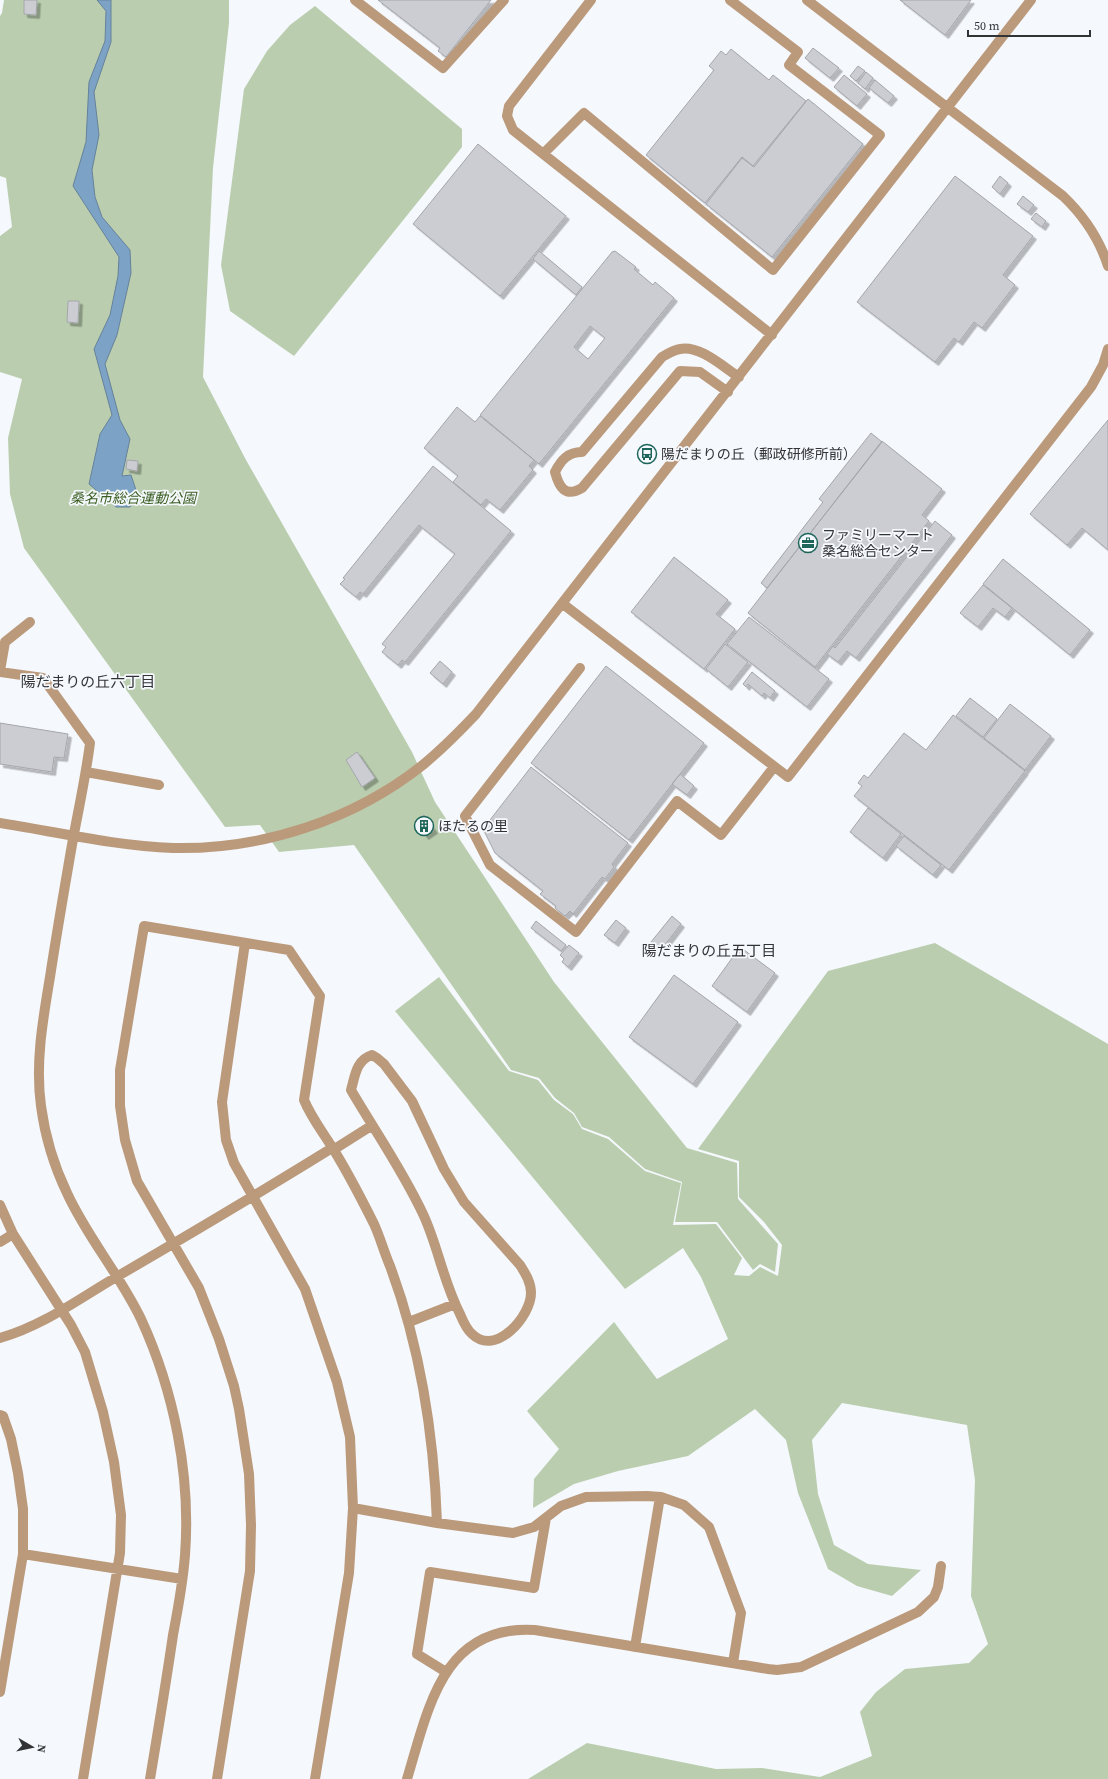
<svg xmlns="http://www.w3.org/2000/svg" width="1108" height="1779" viewBox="0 0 1108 1779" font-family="'Source Serif 4','Noto Sans JP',serif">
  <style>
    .green { fill: #baceaf }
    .water { fill: #7ca3c6; stroke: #66819a }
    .building { fill: #cbcdd2; stroke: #a4a6ab; fill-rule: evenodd; filter: url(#shadow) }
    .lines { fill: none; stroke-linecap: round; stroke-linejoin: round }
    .minor { stroke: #bb9a7c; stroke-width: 10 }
    .labels { text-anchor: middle; stroke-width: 3.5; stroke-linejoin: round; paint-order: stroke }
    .poi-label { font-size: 14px; fill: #323335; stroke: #f5f8fd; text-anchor: start }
    .park-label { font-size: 14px; font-style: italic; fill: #3b5e22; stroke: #f5f8fd }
    .neighbourhood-label { font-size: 15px; fill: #323335; stroke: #f5f8fd }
  </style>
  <defs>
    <filter id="shadow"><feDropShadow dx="3.5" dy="3.5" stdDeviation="0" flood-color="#0004"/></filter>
  </defs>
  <rect width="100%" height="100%" fill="#f5f8fd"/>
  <path class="green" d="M4 0H229V23L213 168 203 377 246 460 412 752 435 802 554 982 687 1148 737 1163 738 1199 778 1244 775 1272 760 1264 753 1270 717 1222H675L682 1182 645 1169 609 1137 582 1127 574 1113 555 1098 539 1078 511 1070 354 845 279 852 260 825 225 827 24 548 10 494 8 438 22 379 0 372V236L12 227 6 178 0 176V16L2 13Z
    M315 6 462 129V147L294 356 230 311 221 265 244 89 267 51 290 25Z
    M935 943 1108 1044V1779H528L587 1743 716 1769 762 1768 820 1777 872 1756 860 1712 876 1692 905 1669 969 1663 988 1644 971 1596 975 1480 967 1425 842 1403 812 1440 818 1494 834 1545 868 1564 921 1570 892 1596 857 1586 828 1569 798 1493 786 1440 755 1409 688 1456 618 1471 574 1484 533 1508 534 1479 559 1449 527 1411 614 1322 657 1379 728 1339 701 1277 683 1248 625 1289 395 1011 439 977 509 1071 538 1080 554 1100 573 1114 582 1129 608 1139 645 1171 681 1183 673 1225 716 1224 742 1258 734 1275 749 1276 760 1267 778 1276 782 1245 764 1222 739 1197V1161L698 1149 828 971Z"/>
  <path class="water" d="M97 0H111V42L94 92 99 135 92 170 95 197 102 217 130 250 131 273 117 335 105 364 120 420 130 439 122 476 131 475 137 493 130 507H116L89 484 100 434 112 415 94 349 110 315 118 276 119 257 73 186 86 142 89 82 105 41 106 11Z"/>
  <path class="building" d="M24 0H37L36 15 24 14Z
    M378 0H491L446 57 438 51 440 48Z
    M900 0H971L945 35Z
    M813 48 839 68 830 78 805 58Z
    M731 49 769 80 773 75 806 101 753 166 742 157 705 203 646 155 714 70 709 66 721 51 726 55Z
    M858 66 865 71 856 81 850 76Z
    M866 72 873 78 865 89 858 83Z
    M844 75 867 94 857 106 834 87Z
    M875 80 894 96 888 103 869 88Z
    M808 99 863 144 772 257 706 204 742 158 754 167Z
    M478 144 566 216 500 296 413 224Z
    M955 176 1033 236 1003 275 1015 285 982 328 974 322 959 342 954 338 935 362 857 302Z
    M1000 176 1008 183 1000 194 992 187Z
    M1023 196 1034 205 1028 212 1017 204Z
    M1036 213 1046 221 1042 227 1031 219Z
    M539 251 582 287 576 295 533 259Z
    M615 251 636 267 634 269 653 285 655 282 674 298 539 464 480 415 612 252ZM590 326 605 338 588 359 574 347Z
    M68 301H79L78 323 67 322Z
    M457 407 475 422 480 416 534 460 529 466 533 470 500 510 486 499 481 505 453 482 458 476 424 448Z
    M1108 420V550L1082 528 1067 545 1030 514Z
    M871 433 882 442 767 588 761 583 823 502 819 499Z
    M882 441 942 489 922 515 929 521 815 667 748 613Z
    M127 460 138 461 137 471 126 469Z
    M433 466 511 531 405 662 402 660 398 665 382 652 386 647 382 644 455 554 419 525 363 594 360 592 356 597 340 584 345 579 343 578Z
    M935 521 952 535 856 658 847 651 838 662 827 654 833 646 835 648Z
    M674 557 728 600 716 614 735 629 704 669 631 612Z
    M1003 559 1090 630 1070 655 983 584Z
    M983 585 1012 608 1005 617 993 608 978 627 960 613Z
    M749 617 829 679 807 707 727 644Z
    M725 644 748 662 728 687 706 669Z
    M440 661 452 672 443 684 430 673Z
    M606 666 704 743 629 840 531 763Z
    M752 672 775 691 770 698 764 693 762 696 748 684 746 687 743 684Z
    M970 698 997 719 983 737 956 716Z
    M1010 704 1051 736 1025 770 984 738Z
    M953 715 1025 771 949 870 854 796 862 786 858 783 864 775 868 778 904 733 926 750Z
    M0 723 68 734 64 758 54 757 52 772 0 764Z
    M357 752 375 778 362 787 346 760Z
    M531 767 628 843 612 864 614 867 605 879 602 877 573 914 570 911 565 916 555 908 556 906 540 894 543 891 495 853 483 829Z
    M680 774 694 786 687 795 672 784Z
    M868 808 901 834 883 858 850 832Z
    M424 815 434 830 425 836 415 821Z
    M904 836 941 865 933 875 896 846Z
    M672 916 681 924 661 950 651 942Z
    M616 920 626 928 615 943 604 935Z
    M536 921 566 945 561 951 531 928Z
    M569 945 579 953 568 967 562 962 564 959 560 955Z
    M740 947 775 973 747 1012 712 986Z
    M674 975 738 1022 693 1084 629 1037Z"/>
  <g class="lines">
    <path class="minor" d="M355 0 443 68 504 0
      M591 0 509 106 507 116 513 130 772 335
      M807 0 1063 196C1084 216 1099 238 1108 266
      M543 154 584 113 773 270 880 135 789 65 798 52 730 0
      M728 392 700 372 680 371 582 488C565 498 559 487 555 472 561 460 568 452 582 452L662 357C667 354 674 350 680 349 700 345 723 367 739 377
      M563 604 788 777 1091 387 1103 365 1108 349
      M580 668 465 816 490 865 576 932 677 801 721 835 774 767
      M0 671 5 642 30 622
      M0 672 43 678 90 743C86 775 79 807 73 839 65 885 57 931 50 977 43 1019 35 1063 41 1106 45 1136 54 1166 67 1193 87 1237 120 1275 141 1319 174 1391 191 1475 185 1555 183 1582 178 1609 173 1635 166 1683 158 1731 150 1779
      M86 772 159 785
      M0 823C56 832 117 846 173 848 262 850 354 820 424 764 442 749 459 732 476 714L1031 0
      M245 943 222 1102 226 1140 234 1163 305 1289 337 1382 350 1437 353 1508 349 1573 315 1779
      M372 1055 377 1058 384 1064 412 1101 444 1169 464 1202 520 1265C525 1273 531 1282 531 1293 531 1316 496 1357 472 1334 466 1329 463 1321 460 1314 443 1281 438 1246 423 1214 403 1171 375 1131 351 1090 355 1076 356 1060 372 1055Z
      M333 1150 371 1126
      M0 1205 13 1234 71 1325 85 1352 103 1412 114 1462 121 1515 120 1553 83 1779
      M0 1242 13 1234
      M409 1322 455 1304
      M0 1338C43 1326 80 1298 118 1276 190 1234 261 1192 332 1148
      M0 1415 3 1416 11 1439 18 1473 23 1509V1554L0 1692
      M353 1508 437 1523 513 1533 534 1527 561 1506 586 1497 647 1496 661 1497 684 1505 709 1527 741 1613 733 1663
      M23 1554 182 1579
      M635 1647 660 1497
      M446 1672 417 1654 430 1572 534 1588 546 1518
      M217 1779 250 1571 251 1525 249 1474 239 1409 234 1386 219 1339 199 1288 137 1181 125 1140 120 1106V1070L144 926 289 950 320 996 304 1100C311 1117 322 1131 332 1147 347 1171 361 1198 374 1224 380 1237 384 1252 390 1266 421 1349 434 1435 437 1523
      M407 1779C428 1710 442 1624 535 1630L768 1669 777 1670 801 1667 918 1612 934 1597 938 1587 941 1566"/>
  </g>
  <defs>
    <symbol id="bus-ring" viewBox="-11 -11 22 22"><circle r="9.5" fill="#f5f8fd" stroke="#1e665a" stroke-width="1.5"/><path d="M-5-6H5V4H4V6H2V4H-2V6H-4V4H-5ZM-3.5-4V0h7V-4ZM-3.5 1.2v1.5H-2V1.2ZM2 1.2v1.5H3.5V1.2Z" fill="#1e665a"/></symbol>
    <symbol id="office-ring" viewBox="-11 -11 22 22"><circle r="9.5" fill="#f5f8fd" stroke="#1e665a" stroke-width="1.5"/><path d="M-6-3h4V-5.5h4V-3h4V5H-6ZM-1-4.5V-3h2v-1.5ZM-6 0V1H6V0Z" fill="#1e665a"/></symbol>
    <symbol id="building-ring" viewBox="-11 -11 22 22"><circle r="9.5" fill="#f5f8fd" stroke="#1e665a" stroke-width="1.5"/><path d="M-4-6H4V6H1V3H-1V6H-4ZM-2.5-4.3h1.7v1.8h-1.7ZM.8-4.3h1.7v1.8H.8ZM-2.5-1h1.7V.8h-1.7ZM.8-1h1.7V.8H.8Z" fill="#1e665a"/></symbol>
  </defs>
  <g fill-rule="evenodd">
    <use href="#bus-ring" x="636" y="443" width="22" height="22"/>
    <use href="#office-ring" x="797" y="532" width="22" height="22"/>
    <use href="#building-ring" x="413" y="815" width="22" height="22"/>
  </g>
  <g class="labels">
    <g class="poi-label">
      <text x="661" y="459">陽だまりの丘（郵政研修所前）</text>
      <text x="822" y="540">ファミリーマート<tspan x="822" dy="16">桑名総合センター</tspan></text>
      <text x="438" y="831">ほたるの里</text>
    </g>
    <g class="park-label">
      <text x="133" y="503">桑名市総合運動公園</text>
    </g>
    <g class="neighbourhood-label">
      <text x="88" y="687">陽だまりの丘六丁目</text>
      <text x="709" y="956">陽だまりの丘五丁目</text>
    </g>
  </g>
  <g transform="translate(32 1747) rotate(99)" stroke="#f5f8fd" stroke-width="3" paint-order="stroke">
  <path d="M0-3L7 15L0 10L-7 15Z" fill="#323335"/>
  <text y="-6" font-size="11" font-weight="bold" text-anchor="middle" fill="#323335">N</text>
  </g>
  <path d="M968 30v6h122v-6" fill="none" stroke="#323335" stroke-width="2"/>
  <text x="974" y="30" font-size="12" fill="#323335" stroke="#f5f8fd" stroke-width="3" paint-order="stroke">50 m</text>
</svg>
